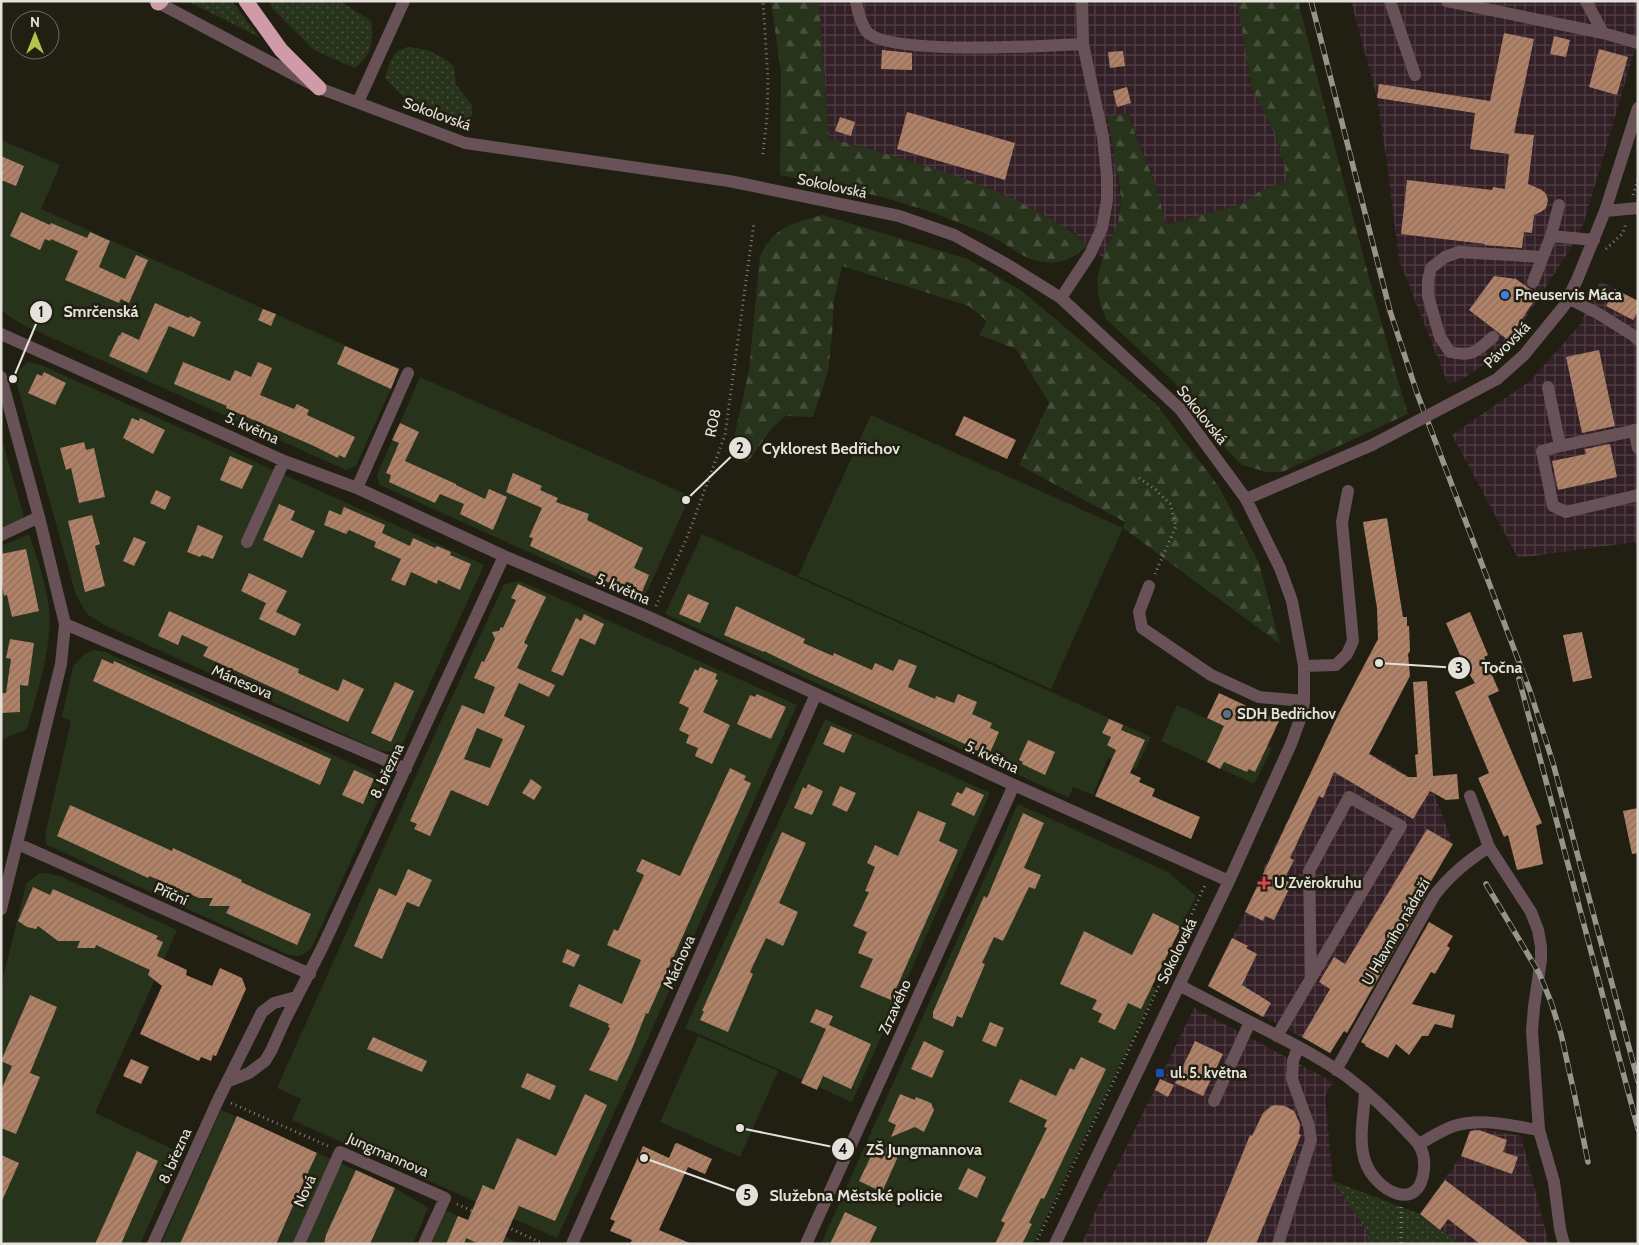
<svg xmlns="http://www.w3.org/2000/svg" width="1639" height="1245" viewBox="0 0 1639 1245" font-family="Cabin,sans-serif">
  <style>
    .industrial { fill: url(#industrial-grid) }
    .grass { fill: url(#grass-dots) }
    .forest { fill: url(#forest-firs) }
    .green { fill: #28331c }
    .building { fill: url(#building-hatch); fill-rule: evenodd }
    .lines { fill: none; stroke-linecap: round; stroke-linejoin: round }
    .path { stroke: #838177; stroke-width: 3; stroke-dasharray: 1 4; stroke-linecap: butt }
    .minor { stroke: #685258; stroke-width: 12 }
    .highway { stroke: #d09aa9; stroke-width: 15 }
    .rail-casing { stroke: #97958b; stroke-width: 5.5 }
    .rail { stroke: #211f12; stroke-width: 4; stroke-dasharray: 11; stroke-linecap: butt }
    .minor-bridge { stroke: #685258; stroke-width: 12 }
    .shop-dot { fill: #3f7fe0; stroke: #211f12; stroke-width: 2 }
    .service-dot { fill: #5c6f8a; stroke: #211f12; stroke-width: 2 }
    .health-dot { fill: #e0444e; stroke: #211f12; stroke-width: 2 }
    .transit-dot { fill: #1a4fb4; stroke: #211f12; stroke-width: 2 }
    .labels { text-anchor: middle; stroke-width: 5; stroke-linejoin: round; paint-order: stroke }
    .street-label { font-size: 15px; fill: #e3e1d9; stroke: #211f12 }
    .poi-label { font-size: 15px; font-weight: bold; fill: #e3e1d9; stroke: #211f12; text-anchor: start }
    .leader { fill: none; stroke: #e3e1d9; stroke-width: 2 }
    .callout-dot { fill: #e3e1d9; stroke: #211f12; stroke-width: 2 }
    .mark-label { font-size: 15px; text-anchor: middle; font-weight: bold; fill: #111 }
    .callout-label { font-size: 16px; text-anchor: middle; font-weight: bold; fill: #e3e1d9; stroke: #211f12; stroke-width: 5; stroke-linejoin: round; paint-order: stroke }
  </style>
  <defs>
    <pattern id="industrial-grid" width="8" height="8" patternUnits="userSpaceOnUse" patternTransform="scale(1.25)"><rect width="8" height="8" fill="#322026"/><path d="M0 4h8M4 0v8" fill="none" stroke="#504045"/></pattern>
    <pattern id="grass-dots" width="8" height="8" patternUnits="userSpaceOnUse" patternTransform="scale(1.25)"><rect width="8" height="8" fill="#28331c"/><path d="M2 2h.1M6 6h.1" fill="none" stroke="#47503c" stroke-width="1.8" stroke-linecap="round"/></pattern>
    <pattern id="forest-firs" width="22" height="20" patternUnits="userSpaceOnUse" patternTransform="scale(1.25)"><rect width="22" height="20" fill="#28331c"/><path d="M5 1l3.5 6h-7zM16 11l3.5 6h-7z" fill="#47503c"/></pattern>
    <pattern id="building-hatch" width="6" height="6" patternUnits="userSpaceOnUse" patternTransform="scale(1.25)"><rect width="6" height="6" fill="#b08268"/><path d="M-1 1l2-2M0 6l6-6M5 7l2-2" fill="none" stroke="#906f5c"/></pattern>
  </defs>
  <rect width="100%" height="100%" fill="#211f12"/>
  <path class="industrial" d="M819 1H1237L1252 89 1275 134 1288 180 1260 191 1242 204 1166 225 1156 186 1128 113 1109 117 1121 202 1118 223 1103 258 1073 232 920 164 829 138Z
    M1351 1H1638V39L1584 222 1571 248 1504 351 1461 380 1448 384 1399 260 1387 163 1377 98Z
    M1600 281 1638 301V549L1635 542 1518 558 1452 435 1530 381 1579 326Z
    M1331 735 1385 761 1434 793 1453 844 1330 1053 1302 1037 1209 987 1255 892 1268 872 1263 869Z
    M1194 1008 1333 1082 1325 1097 1333 1181 1369 1234 1366 1244H1082L1098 1205Z
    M1471 1127 1521 1136 1549 1244H1461L1420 1214 1461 1156Z"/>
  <path class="grass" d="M187 1H232L259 37Z
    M268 1H340L371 21C374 42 372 54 355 68L314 50 273 9Z
    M409 47C428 49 440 54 454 66L456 85 472 105V116L461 120 433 113 410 104 385 78 390 62 397 51Z
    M1333 1181 1420 1214 1461 1244H1366L1369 1234Z"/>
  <path class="forest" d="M771 1H819L829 138C914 162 1020 188 1088 245 1075 257 1063 264 1044 262 1027 261 1014 249 1000 241 983 232 965 225 947 218 893 197 836 186 780 175L781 72Z
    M1237 1H1298C1333 140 1367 278 1408 414L1282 472H1267L1242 465 1228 451 1173 381 1106 319 1099 300 1097 279 1103 258 1118 223 1121 202 1120 188 1108 117 1127 113 1156 186 1166 225 1242 204 1260 191 1288 180 1275 134 1252 89Z
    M822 215 968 259 1023 292 1156 404 1219 487 1259 563 1280 644 1123 528 1125 522 1019 465 1049 403 1016 349 979 335 987 321 969 306 842 266 834 300 832 336 828 371 813 417 785 416 771 429 747 463 731 452 749 370 760 256C775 226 793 223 822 215Z"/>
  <path class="green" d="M1 140 60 165 41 209 369 356 400 368 356 466 346 470 23 325 6 314 1 309Z
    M28 362 41 365 484 565 402 745 391 752 378 750 104 625 87 614 76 595 16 381 19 370Z
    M420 377 690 496 642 603 380 485 377 475Z
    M871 415 1123 528 1051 689 798 576Z
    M1 436 24 517 1 529Z
    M29 534C37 558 46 583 49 608 53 645 37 693 27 729L1 740V546Z
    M702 534 1151 737 1136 769 1108 758 1093 795 1073 787 1069 798 665 614Z
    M520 581 797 705 636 1065 557 1238 292 1120 301 1099 277 1088 423 760 504 584Z
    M94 650 105 652 375 774C380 781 381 787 380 796L312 947C304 956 298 958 287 954L47 845 45 839 46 831 71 721 62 717 73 667 83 655Z
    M1177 705 1272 748 1254 784 1161 741Z
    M825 719 990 793 852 1102 685 1028Z
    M1018 804 1168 872 1196 896 1152 986 1156 989 1033 1244H821Z
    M46 873 60 876 177 930 95 1113 181 1153 140 1244H1V986L26 884 38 874Z
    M698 1036 778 1071 740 1157 660 1122Z
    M221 1110 331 1159 293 1244H161Z
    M340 1163 395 1188 428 1208 413 1244H306Z
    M445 1210 521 1244H430Z"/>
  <path class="building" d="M1504 33 1534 39 1514 133 1534 135 1528 184 1542 190 1546 194 1548 200 1546 208 1541 212 1534 215 1532 233 1524 232 1522 248 1485 245V244L1401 234 1407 180 1492 190 1493 187 1505 189 1509 154 1470 149 1475 113 1377 98 1379 84 1490 101Z
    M1554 36 1570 40 1566 57 1550 54Z
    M1599 49 1628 57 1617 95 1589 87Z
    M882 50 912 53V70L881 69Z
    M1123 51 1125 66 1110 68 1108 52Z
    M1127 87 1131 103 1117 107 1113 91Z
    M907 112 1015 143 1005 180 897 149Z
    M840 117 855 122 851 136 835 131Z
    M1 156 24 166 16 186 1 180Z
    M21 212 50 225 51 223 87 238 90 232 110 241 99 267 125 279 136 255 148 260 129 303 121 299 119 303 65 280 78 251 51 239 50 241 45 239 40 250 10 236Z
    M1494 276 1516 279 1538 295 1508 340 1469 310Z
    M1615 289 1638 301V312L1633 320 1606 306Z
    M155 303 189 318 190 316 201 322 194 337 169 326 147 373 109 356 119 335 120 336 122 332 139 340Z
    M263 309 276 314 271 326 258 320Z
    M345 346 399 369 391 389 337 364Z
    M1599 350 1615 426 1582 433 1566 357Z
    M183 362 230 381 235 370 251 377 258 362 272 368 260 395 294 409 297 404 309 410 307 415 355 437 345 458 339 455 338 458 314 446 226 408 227 406 174 384Z
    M44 372 66 383 55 405 28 393 37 374 42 376Z
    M964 416 1016 440 1007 459 955 435Z
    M132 418 139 421 140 418 165 430 153 454 123 438Z
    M400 423 419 432 405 461 456 484V485L485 499 489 489 507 497 493 530 460 514 464 504 440 494 435 503 389 482 391 475 386 473 399 443 392 440Z
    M84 442 86 450 94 448 105 497 79 503 71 468 66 470 60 448Z
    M1610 444 1617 477 1558 490 1552 461 1586 454 1585 449Z
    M230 456 253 466 242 489 220 480Z
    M513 473 542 486 540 490 558 498 556 502 589 514 587 520 643 548 634 568 649 575 642 592 636 589 634 594 530 546 533 538 529 537 542 508 506 492Z
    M156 490 171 497 165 510 150 503Z
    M279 504 295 511 291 520 315 531 302 558 263 540Z
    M344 507 385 525 382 533 410 546 413 538 435 548 437 546 451 552 450 555 471 564 460 590 438 580 437 584 411 572 405 586 391 580 401 559 374 547 376 542 349 530 346 534 324 525 329 510 341 515Z
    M92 515 100 544 95 546 105 586 85 592 68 521Z
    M1387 518 1403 617H1407V626H1409L1410 651 1408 654 1410 676 1369 754 1408 777H1417L1415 755 1418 754 1413 682 1427 681 1433 776 1457 774 1459 799 1446 800 1430 791 1413 819 1334 772 1323 798 1319 796 1290 858 1294 860 1284 880 1292 883 1274 920 1265 916 1263 921 1245 912 1338 715 1378 639 1377 608 1363 522Z
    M198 525 223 536 213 559 202 555 200 557 187 552Z
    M134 537 146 542 134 566 123 561Z
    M26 549 39 611 12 617 7 595 4 596 1 578V554Z
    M249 573 287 591 276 612 301 624 295 636 259 619 266 603 241 591Z
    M518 584 546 597 524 643 528 645 517 668 555 685 549 697 519 683 504 716 525 726 488 806 451 790 430 836 414 829 417 824 410 821 462 705 484 714 495 687 474 678 482 661 484 662 495 639 492 632 499 631 501 627 503 628 516 600 511 598ZM477 728 503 739 490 768 464 759Z
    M688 594 709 603 700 623 679 614Z
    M736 606 805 639 803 643 833 656 834 653 872 670 875 663 893 671 899 659 917 666 908 687 935 699 936 696 954 703 958 694 977 702 972 714 992 723 990 728 999 732 989 755 978 750 975 751 968 748 967 745 807 672 764 651V652L724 635Z
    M169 611 299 669 298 673 338 691 343 679 364 689 348 722 203 656 208 647 182 635 178 645 158 636Z
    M1470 612 1488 655 1484 657 1499 691 1488 696 1542 823 1536 826 1543 864 1517 870 1508 835 1504 837 1478 778 1489 773 1455 692 1475 683 1466 669 1446 623Z
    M584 614 604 624 595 645 580 638 563 676 551 671 576 618 581 621Z
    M1582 632 1592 678 1573 682 1563 635Z
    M10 639 34 643 28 686 20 685V712L1 713V693H6L11 659 6 658Z
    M102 659 113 664 114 661 331 759 320 785 93 681Z
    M700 667 717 674 715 679 718 680 703 712 730 725 712 764 695 756 698 748 686 743 689 735 679 730 689 708 679 703 695 669 698 671Z
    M395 682 414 691 391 742 371 733Z
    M1219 693 1279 721 1255 772 1249 769 1247 772 1224 762 1220 769 1207 762 1224 726 1207 718Z
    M757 694 786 707 771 739 737 724 750 695 755 697Z
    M1109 719 1123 725 1121 730 1145 740 1130 773 1141 778 1139 782 1155 789 1152 796 1200 817 1191 839 1095 796 1116 750 1107 745 1111 737 1102 733Z
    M831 726 852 735 844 753 823 744Z
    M1028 740 1055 752 1045 775 1022 764 1023 762 1019 760Z
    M730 768 746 776 744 780 751 783 648 1014 646 1013 632 1049 617 1081 589 1070 610 1028 608 1027 609 1024 569 1006 579 984 622 1004 641 960 607 945 614 929 618 931 644 875 636 871 642 859 680 876Z
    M354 770 374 779 363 804 342 795Z
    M531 779 542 787 534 800 522 793Z
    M808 784 823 791 812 815 794 808 803 787 806 789Z
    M840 786 856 793 847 812 832 805Z
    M966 787 984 795 974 816 951 805 957 792 962 794Z
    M70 805 172 851 173 848 242 880 241 882 311 914 297 945 226 913 230 906H209L213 898H199L159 880 149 876 148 878 57 836Z
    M1638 808V853L1632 854 1623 811Z
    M918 811 946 823 939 841 958 850 891 1000 860 987 873 959 858 953 867 932 853 926 869 892 865 891 875 867 867 863 875 845 898 856Z
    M1023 813 1044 823 1024 868 1041 875 1035 889 1029 887 1003 941 994 937 982 963 985 964 962 1018 957 1016 953 1027 933 1018V1012L984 896 987 898Z
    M1427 829 1453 844 1430 883 1432 884 1347 1033 1344 1031 1330 1053 1302 1037 1330 989 1319 982 1334 957 1345 964Z
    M782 832 806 843 779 903 798 912 783 946 766 938 750 972 753 974 728 1032 700 1020 704 1011H702Z
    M408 869 432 880 419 907 407 902 382 959 354 946 379 888 396 896Z
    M33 887 50 895 53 889 158 936 156 939 163 942 157 956 187 970 186 975 212 986 220 968 242 978 246 989 216 1056 213 1055 211 1061 201 1057 199 1061 140 1034 162 986 148 975 150 970 96 945 95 948H77L80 941H58L38 926 36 929 27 927 18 921Z
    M1153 913 1181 927 1141 1009 1128 1003 1115 1030 1098 1022 1102 1014 1092 1009 1097 1000 1060 984 1084 931 1132 955Z
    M1429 922 1453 936 1447 946 1450 948 1435 974 1431 972 1412 1004 1455 1015 1452 1028 1435 1024 1428 1036H1422L1409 1055 1396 1044 1388 1058 1365 1046 1366 1045 1361 1042Z
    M1232 938 1248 946 1246 948 1257 954 1242 985 1271 1003 1263 1017 1208 986Z
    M567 949 580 955 574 967 562 962Z
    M30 995 57 1007 30 1073 40 1077 16 1134 1 1128V1090L12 1066 1 1061Z
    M816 1009 833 1016 829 1025 871 1044 851 1089 823 1076 817 1090 801 1083 826 1029 810 1022Z
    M990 1022 1004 1028 996 1047 982 1041Z
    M373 1037 427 1061 422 1072 367 1049Z
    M924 1041 944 1051 932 1078 911 1069Z
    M1195 1041 1223 1054 1203 1096 1175 1083Z
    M1081 1057 1106 1069 1044 1199 1041 1198 1029 1223 1032 1224 1022 1244H995L1005 1223 1001 1221 1047 1128 1044 1127 1047 1120 1009 1102 1020 1079 1056 1096 1070 1068 1074 1070Z
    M131 1059 149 1067 141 1084 123 1076Z
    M527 1073 556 1086 550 1100 521 1087Z
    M1160 1079 1174 1085 1168 1097 1155 1090Z
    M585 1094 607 1105 555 1221 519 1206 502 1244H479L466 1238 464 1244H446L458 1216 468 1220 483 1185 494 1190 517 1138 556 1156Z
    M900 1094 915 1100 916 1097 931 1103 934 1110 924 1132 915 1127 891 1137 896 1125 888 1121Z
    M1276 1105 1285 1106 1294 1111 1300 1124 1299 1134 1301 1135 1256 1244H1206L1250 1135 1252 1136 1263 1113 1271 1106Z
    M237 1116 317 1153 305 1179 276 1244H180Z
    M1479 1130 1507 1140 1503 1152 1518 1157 1512 1174 1461 1156 1470 1131Z
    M677 1143 712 1159 705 1174 688 1167 659 1230 692 1244H630L632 1240 610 1231 615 1221 610 1219 643 1146 669 1158 675 1144Z
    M887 1146 900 1152 883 1190H881L880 1191 859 1181 872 1154 882 1159Z
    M137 1151 158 1161 128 1228 121 1244H95Z
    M1 1155 19 1163 1 1203Z
    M968 1168 986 1177 977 1198 958 1189Z
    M356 1170 395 1188 370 1244H324L326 1235Z
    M1445 1180 1509 1228 1530 1244H1480L1448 1219 1440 1230 1420 1214Z
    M845 1212 877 1227 869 1244H830Z"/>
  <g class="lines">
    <path class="path" d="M763 154 767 117 768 80 763 1
      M1633 195 1638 179
      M1606 249 1623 233 1626 223
      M1139 478 1156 490 1170 504 1176 526 1155 574
      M656 606 688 535 725 435 754 222
      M231 1103 328 1146
      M457 1204 544 1244
      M1401 1207V1244
      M1035 1244 1145 1016 1205 885"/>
    <path class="minor" d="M155 1 319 88 465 143 729 181 899 216 954 235 1008 265 1061 298 1180 409 1246 499 1280 568 1292 601 1304 666V701L1302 714 1291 744 1229 881 1055 1244
      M856 1C857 9 862 27 868 33 894 55 1045 46 1083 44
      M1390 1 1415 75
      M1447 1 1603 33
      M1586 1 1603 33 1638 43
      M358 102 404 1
      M1605 211 1638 208
      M1551 236 1594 240
      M1533 282 1551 236 1559 205
      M1061 298 1090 254 1102 228 1107 200V176L1103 137 1083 44 1082 1
      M1568 298 1599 314 1634 336 1638 340
      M1 334 284 461 357 488 504 556 651 618 1014 785 1229 881
      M1493 337C1476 351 1474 357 1450 352L1440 337 1428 296V280L1431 268 1445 257 1459 252 1543 257
      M1 377 39 517 65 624 61 664 1 909
      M1497 379 1524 355 1564 306 1577 280 1605 211 1638 108
      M1548 387 1560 446 1638 430
      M1634 430 1638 448
      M1560 446 1542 451 1553 506 1566 512 1638 495
      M357 488 408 373
      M1246 499 1372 445
      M1 535 39 517
      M247 542 284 461
      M1149 586 1139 612 1142 628 1211 675 1259 697 1304 701
      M65 624 406 769
      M1304 666 1336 665 1347 654 1353 641 1342 522 1348 491
      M18 844 310 974
      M1489 847 1531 912 1538 930 1541 947V960L1534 1007 1532 1031 1539 1130 1554 1182 1560 1229 1564 1244
      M1179 985C1207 1000 1235 1014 1264 1029 1292 1043 1321 1058 1346 1076 1370 1094 1393 1116 1413 1138 1422 1146 1425 1157 1424 1169 1420 1215 1375 1191 1365 1161 1358 1140 1364 1114 1365 1093
      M1277 1036 1401 826 1349 797 1309 871 1311 979
      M1336 1070 1434 896C1449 876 1467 861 1489 847L1470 796
      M227 1082 249 1073 265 1061 271 1051 285 1020 323 946 504 556
      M1214 1101 1250 1022
      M1419 1144C1430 1138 1442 1130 1454 1126 1481 1117 1512 1126 1539 1130
      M153 1244 219 1098 262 1012 274 1003 296 997
      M299 1244 340 1152 445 1198 424 1244
      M572 1244 816 694
      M806 1244 1014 785
      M1278 1244 1311 1140 1309 1126 1292 1079 1293 1061 1298 1047"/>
    <path class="highway" d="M246 1 281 50 319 88
      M158 3 161 1"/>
    <defs>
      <path id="rail" d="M1311 1 1390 311 1417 393 1530 691 1553 763 1638 1081
        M1519 679 1638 1129
        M1486 884 1539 973 1551 1002 1561 1034 1575 1097 1588 1162"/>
    </defs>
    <use href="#rail" class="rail-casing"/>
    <use href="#rail" class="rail"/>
    <path class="minor-bridge" d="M1372 445 1497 379"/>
  </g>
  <circle class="shop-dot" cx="1505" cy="295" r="5"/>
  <circle class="service-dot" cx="1227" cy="714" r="5"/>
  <path class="health-dot" d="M1261.5 875.5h5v5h5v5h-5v5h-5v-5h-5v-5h5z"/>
  <rect class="transit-dot" x="1155" y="1068" width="10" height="10" rx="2.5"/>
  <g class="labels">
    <g class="street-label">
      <text transform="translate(437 114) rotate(20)" y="5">Sokolovská</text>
      <text transform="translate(832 186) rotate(12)" y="5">Sokolovská</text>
      <text transform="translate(1507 345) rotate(-45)" y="5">Pávovská</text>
      <text transform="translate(1202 415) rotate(51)" y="5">Sokolovská</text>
      <text transform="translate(713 423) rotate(-78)" y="5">R08</text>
      <text transform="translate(252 428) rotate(24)" y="5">5. května</text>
      <text transform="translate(623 589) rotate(23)" y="5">5. května</text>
      <text transform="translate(242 682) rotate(23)" y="5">Mánesova</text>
      <text transform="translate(992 757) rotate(25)" y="5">5. května</text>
      <text transform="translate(387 771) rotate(-65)" y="5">8. března</text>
      <text transform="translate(171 894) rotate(24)" y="5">Příční</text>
      <text transform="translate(1396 932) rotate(-60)" y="5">U Hlavního nádraží</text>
      <text transform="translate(1177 951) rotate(-64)" y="5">Sokolovská</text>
      <text transform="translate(679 962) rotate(-66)" y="5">Máchova</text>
      <text transform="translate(895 1007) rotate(-66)" y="5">Zrzavého</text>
      <text transform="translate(388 1155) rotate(24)" y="5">Jungmannova</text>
      <text transform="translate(175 1156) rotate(-66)" y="5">8. března</text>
      <text transform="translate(305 1191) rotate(-66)" y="5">Nová</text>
    </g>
    <g class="poi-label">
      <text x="1515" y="300">Pneuservis Máca</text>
      <text x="1237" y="719">SDH Bedřichov</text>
      <text x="1274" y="888">U Zvěrokruhu</text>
      <text x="1170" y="1078">ul. 5. května</text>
    </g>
  </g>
  <path class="leader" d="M13 379L41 312M686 500L740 448M1379 663L1459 668M740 1128L843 1149M644 1158L747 1195"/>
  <g class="callout-dot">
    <circle cx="13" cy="379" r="5"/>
    <circle cx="686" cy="500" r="5"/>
    <circle cx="1379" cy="663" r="5"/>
    <circle cx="740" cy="1128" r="5"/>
    <circle cx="644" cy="1158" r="5"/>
    <circle cx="41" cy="312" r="12"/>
    <circle cx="740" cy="448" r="12"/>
    <circle cx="1459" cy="668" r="12"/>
    <circle cx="843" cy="1149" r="12"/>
    <circle cx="747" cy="1195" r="12"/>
  </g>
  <g class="mark-label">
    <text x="41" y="317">1</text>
    <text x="740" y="453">2</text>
    <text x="1459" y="673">3</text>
    <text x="843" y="1154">4</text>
    <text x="747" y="1200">5</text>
  </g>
  <g class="callout-label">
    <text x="101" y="317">Smrčenská</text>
    <text x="831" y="454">Cyklorest Bedřichov</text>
    <text x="1502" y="673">Točna</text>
    <text x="924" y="1155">ZŠ Jungmannova</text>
    <text x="856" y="1201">Služebna Městské policie</text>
  </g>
  <rect width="1639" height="1245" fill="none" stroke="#e3e1d9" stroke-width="5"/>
  <g transform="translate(35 35)"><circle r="24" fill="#211f12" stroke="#6f6d62"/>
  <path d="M0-4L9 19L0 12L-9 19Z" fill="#b3c24b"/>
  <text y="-8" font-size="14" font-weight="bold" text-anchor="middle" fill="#e3e1d9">N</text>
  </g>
</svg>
